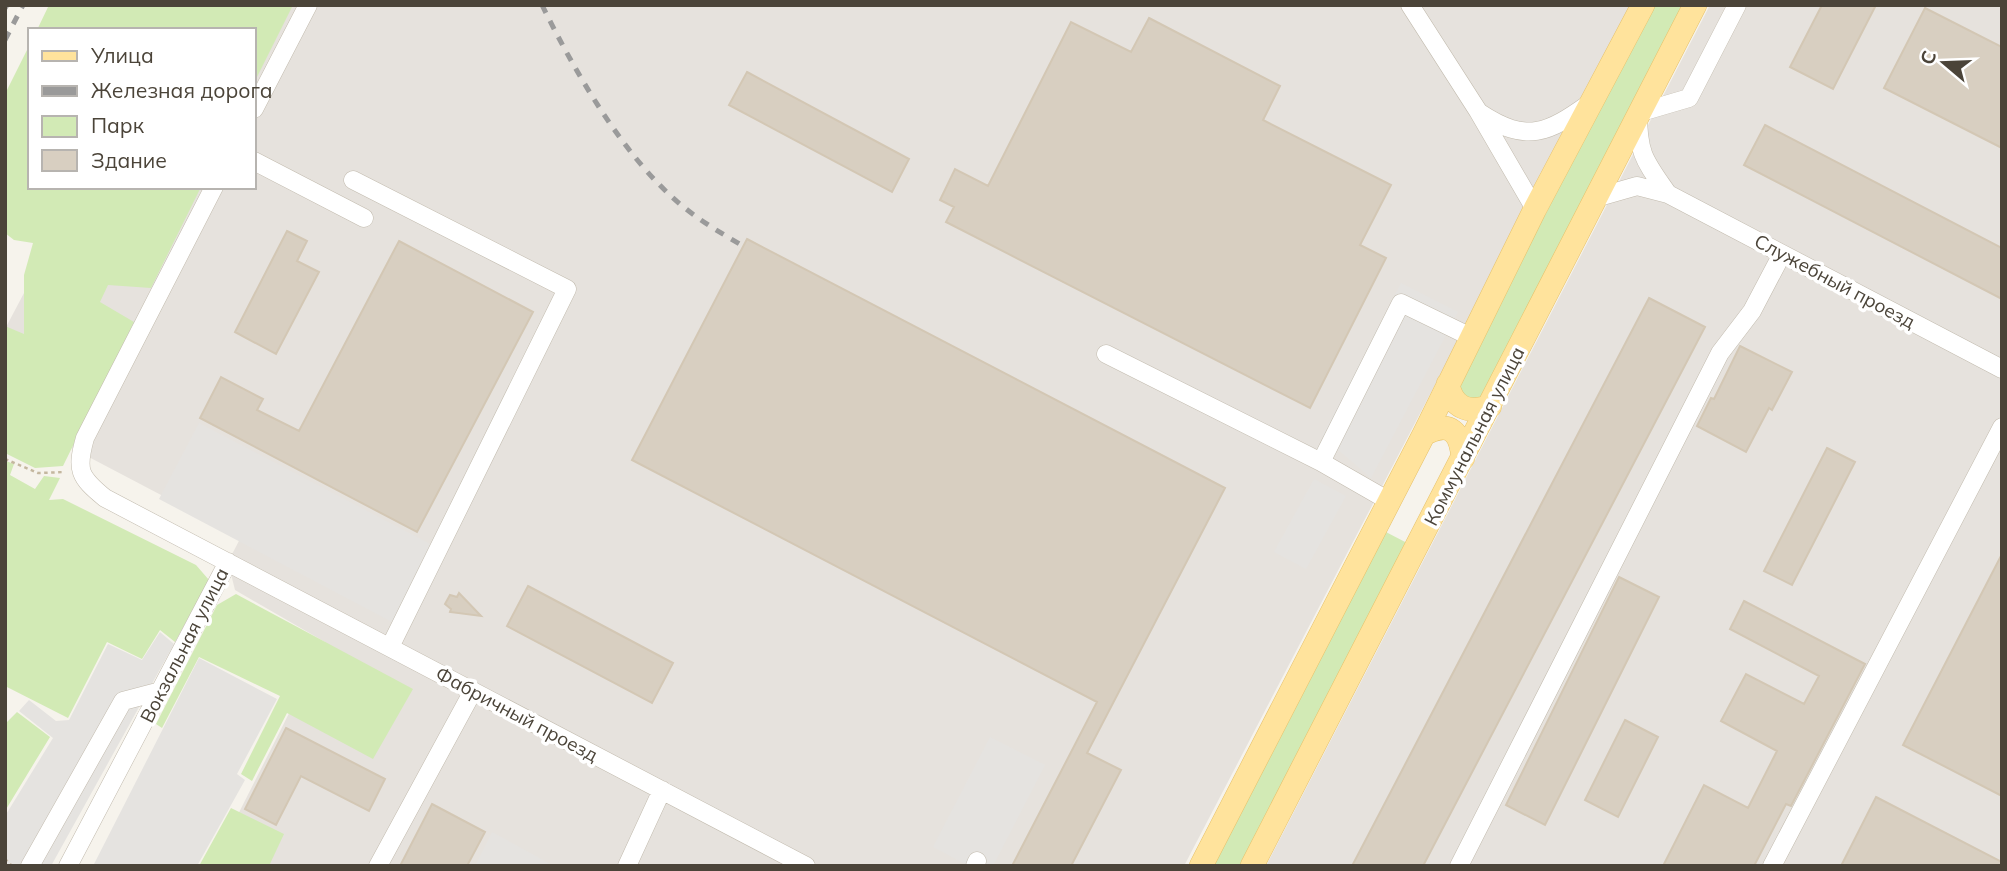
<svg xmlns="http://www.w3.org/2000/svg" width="2007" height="871" viewBox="0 0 2007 871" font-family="Mulish,sans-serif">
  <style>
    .industrial { fill: #e6e2dd }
    .green { fill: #d2eab5 }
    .parking { fill: #e5e3e0 }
    .building { fill: #d8cfc1; stroke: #d3c7b4; stroke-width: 2 }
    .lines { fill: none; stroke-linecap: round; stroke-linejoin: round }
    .minor-casing { stroke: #c2bbae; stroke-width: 19 }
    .major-casing { stroke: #e6c16a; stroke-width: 24 }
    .path { stroke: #c4b79f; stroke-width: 2.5; stroke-dasharray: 3.5 3.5; stroke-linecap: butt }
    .minor { stroke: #fff; stroke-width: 18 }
    .major { stroke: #ffe39c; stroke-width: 23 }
    .rail { stroke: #9a9a9a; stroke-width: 5; stroke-dasharray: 9 9; stroke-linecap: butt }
    .labels { text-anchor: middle; stroke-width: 7; stroke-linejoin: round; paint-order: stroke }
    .street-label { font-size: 19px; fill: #4b4439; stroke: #fff }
  </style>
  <rect width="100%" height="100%" fill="#f6f3ec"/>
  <path class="industrial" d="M177 5H1633L1184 866H212L325 642 235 590 228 562 241 537 5 413V329L80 187H254V30Z
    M1710 5H2002V866H1266Z"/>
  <path class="green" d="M49 5H293L254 83V30H37Z
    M1653 5H1686L1481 401 1464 399 1459 382Z
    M30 44V187H201L151 288 108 285 100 302 134 322 63 466 35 468 5 453V326L24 334V275L33 243 14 240 5 233V94Z
    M6 461 14 464 10 475 35 489 44 476 60 478 49 500 63 499 196 565 209 580 175 642 160 630 142 659 107 642 68 718 5 686Z
    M1384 531 1409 544 1241 866H1209Z
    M236 594 413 689 373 759 287 713 252 781 241 774 280 696 199 657 162 728 156 724 217 605Z
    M17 712 50 737 5 811V724Z
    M231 808 284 834 269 866H199Z"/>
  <path class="parking" d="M1401 283 1458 312 1371 478 1322 436Z
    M199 423 434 546 394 623 159 499Z
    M1314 479 1346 496 1306 569 1274 552Z
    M160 632 174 644 51 866H5V816L53 738 19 711 29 700 56 721 69 720 108 644 142 660Z
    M199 658 277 699 237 774 245 780 197 866H93Z
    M990 737 1045 765 993 866H969L933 847Z
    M492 832 554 866H475Z"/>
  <path class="building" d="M1822 5H1876L1833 89 1790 67Z
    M1925 8 2002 47V148L1884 88Z
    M1149 18 1280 86 1263 120 1391 185 1360 245 1386 258 1310 408 946 222 954 207 940 200 955 169 988 186 1071 22 1131 52Z
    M747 72 909 159 892 192 729 105Z
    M1765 125 2002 248V299L1744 165Z
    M287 231 307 241 297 261 319 272 276 354 235 332Z
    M747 239 1225 488 1087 753 1121 770 1071 866H1012L1097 702 632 460Z
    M399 241 533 312 417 532 200 418 221 377 263 399 257 410 299 431Z
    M1649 298 1705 327 1423 866H1352Z
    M1740 346 1792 372 1772 410 1769 408 1746 452 1697 426 1711 398 1714 399Z
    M1827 448 1855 462 1792 585 1764 571Z
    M2002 554V796L1903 745Z
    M1619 577 1659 597 1545 825 1506 805Z
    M528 586 673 663 652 703 507 626Z
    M459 593 481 616 450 612 451 609 445 604 450 595 457 597Z
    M1744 601 1865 664 1791 806 1786 804 1754 866H1663L1704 785 1748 808 1777 751 1721 721 1746 674 1804 704 1819 676 1730 629Z
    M1625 720 1658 737 1618 817 1585 800Z
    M286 728 385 779 369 811 301 776 276 825 245 809Z
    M1876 797 2002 862V866H1841Z
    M432 804 485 832 467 866H400Z"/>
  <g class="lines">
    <defs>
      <path id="minor" d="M1410 5 1478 111 1535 209
        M254 109 308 5
        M1480 113C1527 144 1548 133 1590 103
        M254 161 364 218
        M353 180 567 289 390 647
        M214 187 85 438C76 470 79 477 105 498L806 866
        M1668 194C1645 161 1638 155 1638 113L1689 98 1737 5
        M1595 198 1637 186 1668 194 2002 369
        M1106 354 1321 462 1389 501
        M1321 462 1401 303 1471 337
        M30 866 123 701 161 691
        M68 866 228 562
        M378 866 473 691
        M627 866 662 790
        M975 866 977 861
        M1459 866 1720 353 1752 311 1782 254
        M1772 866 2002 427"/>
      <path id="major" d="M1448 384C1452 408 1469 414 1490 406
        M1424 434C1451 420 1460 432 1463 458
        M1201 866 1424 434 1535 209 1643 5
        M1252 866 1695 5"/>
    </defs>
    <use href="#minor" class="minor-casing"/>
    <use href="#major" class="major-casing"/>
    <path class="path" d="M5 459 38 473 65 472
      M5 859 12 866"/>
    <use href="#minor" class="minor"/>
    <use href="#major" class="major"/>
    <path class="rail" d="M542 5C575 72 623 156 680 204 700 221 721 233 743 246
      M5 8 7 5
      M5 40 23 5"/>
  </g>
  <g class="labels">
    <g class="street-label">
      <text transform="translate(1835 281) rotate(28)" y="7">Служебный проезд</text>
      <text transform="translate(1474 436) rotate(-63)" y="7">Коммунальная улица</text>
      <text transform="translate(184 645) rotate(-63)" y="7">Вокзальная улица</text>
      <text transform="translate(517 714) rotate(28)" y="7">Фабричный проезд</text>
    </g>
  </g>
  <rect width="2007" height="871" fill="none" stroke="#4b4439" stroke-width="14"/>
  <rect x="28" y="28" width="228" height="161" fill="#ffffff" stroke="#b7b4b0" stroke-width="2"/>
  <rect x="42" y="51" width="35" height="10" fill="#ffe39c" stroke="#b7b4b0" stroke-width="2"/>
  <text x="91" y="63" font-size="21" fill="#4b4439">Улица</text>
  <rect x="42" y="86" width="35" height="10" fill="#9a9a9a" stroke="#b7b4b0" stroke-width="2"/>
  <text x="91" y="98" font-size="21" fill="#4b4439">Железная дорога</text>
  <rect x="42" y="116" width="35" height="21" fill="#d2eab5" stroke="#b7b4b0" stroke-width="2"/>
  <text x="91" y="133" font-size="21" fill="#4b4439">Парк</text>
  <rect x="42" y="150" width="35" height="21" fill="#d8cfc1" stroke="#b7b4b0" stroke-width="2"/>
  <text x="91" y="168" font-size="21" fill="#4b4439">Здание</text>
  <g transform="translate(1944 63) rotate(289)" stroke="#ffffff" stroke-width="5" paint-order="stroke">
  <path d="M0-5L12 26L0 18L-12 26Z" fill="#4b4439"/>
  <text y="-10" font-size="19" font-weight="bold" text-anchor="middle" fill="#4b4439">С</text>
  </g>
</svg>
